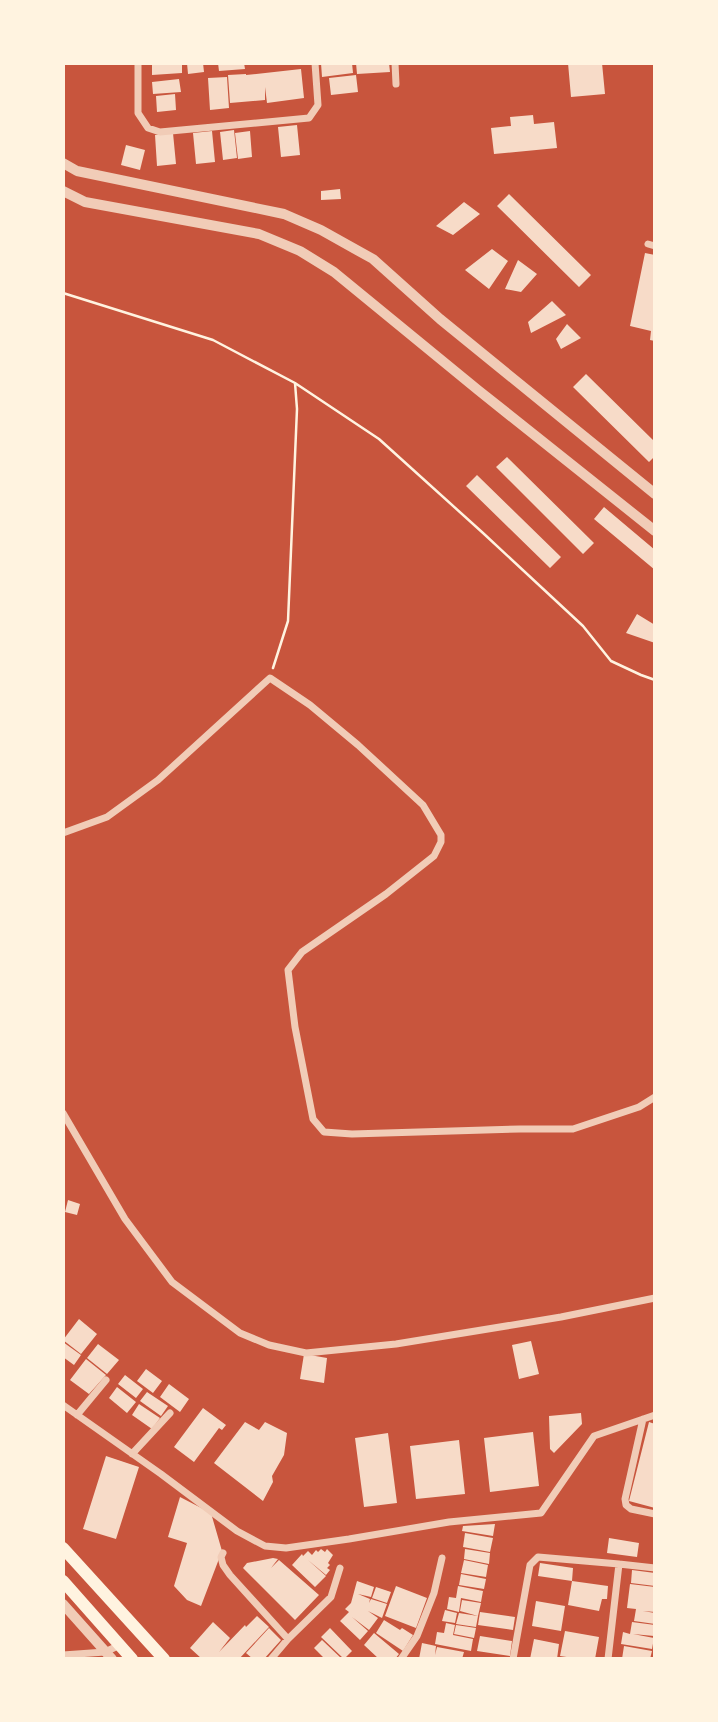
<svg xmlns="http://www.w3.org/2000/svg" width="718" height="1722" viewBox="0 0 718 1722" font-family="'Public Sans',sans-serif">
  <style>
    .building { fill: #f7dbc8 }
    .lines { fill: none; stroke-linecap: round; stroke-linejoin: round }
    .path { stroke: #fff3e0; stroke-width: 2.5 }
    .minor { stroke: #f1ccb7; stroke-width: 7 }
    .tertiary { stroke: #f1ccb7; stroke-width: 10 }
    .secondary { stroke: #fff3e0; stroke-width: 12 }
  </style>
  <rect width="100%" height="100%" fill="#c8553d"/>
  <path class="building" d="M152 63H182V73L152 75Z
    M187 63H203L204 72 188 74Z
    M218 63H244L245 69 219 71Z
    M321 63H352L353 73 322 77Z
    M356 63H389L390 72 357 74Z
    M568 63H602L605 94 571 97Z
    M301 69 304 98 267 103 265 87V100L230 103 228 75 246 74V75Z
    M356 75 358 92 331 95 329 78Z
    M227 77 229 108 210 110 208 78Z
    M179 79 181 92 153 94 152 82Z
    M175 94 176 110 157 112 156 96Z
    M533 115 534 124 554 122 557 148 494 154 491 128 511 126 510 117Z
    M297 125 300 155 281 157 278 127Z
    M234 130 237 158 223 160 220 132Z
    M212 131 215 162 196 164 193 133Z
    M250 131 252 157 238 159 235 133Z
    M173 133 176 164 157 166 155 135Z
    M126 145 145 150 140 170 121 165Z
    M340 189 341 199 321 200V191Z
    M509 194 591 275 579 287 497 206Z
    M464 202 480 214 453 235 436 226Z
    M492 249 508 261 489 289 465 270Z
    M645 253 655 255V341L650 340 651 331 630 326Z
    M518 260 537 274 521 292 505 289Z
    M552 301 566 315 531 333 528 322Z
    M567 324 581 338 561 349 556 339Z
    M586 374 655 442V456L649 462 573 387Z
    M507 457 594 543 583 554 496 467Z
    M477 475 561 557 550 568 466 486Z
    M604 507 655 550V570L594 519Z
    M637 614 655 625V643L626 633Z
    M68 1200 80 1204 77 1215 65 1212Z
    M79 1319 97 1334 81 1354 63 1340Z
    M531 1341 539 1374 519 1379 512 1345Z
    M63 1342 81 1355 74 1365 63 1357Z
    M98 1344 119 1360 107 1374 87 1358Z
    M304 1354 327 1358 324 1383 300 1379Z
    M86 1359 106 1375 89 1394 70 1380Z
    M146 1369 162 1381 153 1393 137 1381Z
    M125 1375 143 1389 136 1398 118 1384Z
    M169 1384 189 1399 180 1412 160 1397Z
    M117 1387 136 1402 127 1413 109 1398Z
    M147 1392 168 1406 161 1416 140 1401Z
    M139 1404 160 1418 152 1429 132 1415Z
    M203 1408 226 1425 222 1430 219 1428 194 1462 174 1447Z
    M581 1413 582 1424 554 1453 550 1449 549 1416Z
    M245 1422 259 1430 265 1422 287 1433 284 1455 272 1476 273 1482 263 1501 214 1463Z
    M649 1422 655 1424V1508L629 1501Z
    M533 1432 539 1486 490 1492 484 1438Z
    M388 1433 397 1503 364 1507 355 1438Z
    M459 1440 465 1494 416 1499 410 1446Z
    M106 1456 139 1467 116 1539 83 1529Z
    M180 1497 211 1513 222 1551 201 1606 187 1600 174 1586 187 1543 168 1537Z
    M495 1524 493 1536 462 1531 463 1526Z
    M465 1533 493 1538 490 1552 463 1547Z
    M609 1538 639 1543 637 1557 607 1553Z
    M321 1549 325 1552 327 1549 333 1555 328 1563 330 1565 327 1568 330 1570 326 1575 308 1560 326 1576 315 1587 292 1565 302 1554 303 1556 308 1551 312 1555 316 1550 318 1552Z
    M465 1549 490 1553 489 1564 464 1559Z
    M273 1558 278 1559 271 1568 279 1560 319 1595 295 1620 243 1568 247 1563Z
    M464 1560 488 1565 486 1577 461 1573Z
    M540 1563 573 1568 572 1581 538 1576Z
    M632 1570 655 1573V1586L631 1583Z
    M461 1574 486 1579 484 1589 459 1585Z
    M357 1581 374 1587 371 1597 358 1594 370 1599 369 1603 371 1599 387 1604 382 1618 368 1611 378 1618 369 1630 352 1617 368 1631 360 1640 340 1621 349 1612 345 1609 351 1603Z
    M572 1581 608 1586 607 1599H602L599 1611 568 1605Z
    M630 1584 655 1587V1612L643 1611 655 1613V1624L634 1621 636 1609 627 1608Z
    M396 1586 427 1598 416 1628 385 1616Z
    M458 1586 483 1591 481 1602 461 1598 459 1612 447 1609 449 1597 456 1598Z
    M376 1587 391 1592 387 1603 372 1598Z
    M462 1600 481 1603 478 1616 460 1611Z
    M536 1601 565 1606 561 1631 532 1626Z
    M445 1610 457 1613 455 1623 442 1621Z
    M480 1612 515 1617 513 1630 478 1625Z
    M459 1613 478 1616 476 1627 456 1624Z
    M257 1616 269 1627 239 1659H202L190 1648 213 1622 230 1638 219 1652 245 1625 246 1627Z
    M384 1620 400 1630 402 1628 413 1635 403 1651 376 1633Z
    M632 1622 655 1625 654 1636 633 1634 654 1638 652 1649 621 1644 623 1632 630 1634Z
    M446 1623 455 1625 453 1635 473 1639 471 1651 435 1644 437 1632 444 1633Z
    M456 1625 476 1628 474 1638 454 1634Z
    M269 1628 281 1640 264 1659H253L246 1653Z
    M330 1628 352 1651 344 1659 321 1637Z
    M565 1631 599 1637 595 1659H580L560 1656Z
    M374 1633 399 1654 395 1659H379L364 1645Z
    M480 1636 512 1641 510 1656 477 1651Z
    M534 1639 559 1644 557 1659H530Z
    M322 1640 342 1659H325L314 1648Z
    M422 1643 436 1646 435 1655 437 1647 464 1652 462 1659H419Z
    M624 1646 652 1651 650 1659H622Z"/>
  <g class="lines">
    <path class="path" d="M63 293 213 340 295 383 297 409 288 621 273 668
      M295 383 379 439 483 533 583 626 611 661 641 675 655 680"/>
    <path class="minor" d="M138 63V113L148 128 160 132 309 118 318 105 315 63
      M395 63 396 84
      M648 244 655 246
      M63 833 107 817 158 780 270 678 310 705 358 745 423 805 441 835V842L434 856 386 894 302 952 288 970 295 1027 313 1119 324 1132 352 1134 520 1129H573L639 1107 655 1097
      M63 1113 125 1219 172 1282 240 1333 269 1345 306 1353 396 1344 561 1317 655 1298
      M63 1405 161 1474 237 1531 265 1546 286 1548 349 1539 449 1522 541 1513 594 1436 655 1415
      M77 1415 106 1380
      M643 1419 625 1499 626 1505 631 1509 655 1514
      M132 1454 170 1413
      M223 1553 221 1557 223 1565 230 1575 288 1639
      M63 1655 105 1652 120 1645
      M271 1659 288 1639 331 1597 340 1568
      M401 1659 417 1636 434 1593 442 1558
      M513 1659 530 1565 538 1557 619 1564 655 1568
      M608 1659 619 1564"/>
    <path class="tertiary" d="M63 163 77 171 284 214 321 230 373 259 440 319 655 494
      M63 191 85 202 259 234 300 251 334 272 478 390 655 531
      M63 1604 112 1659"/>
    <path class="secondary" d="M63 1548 164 1659
      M63 1581 132 1659"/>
  </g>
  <rect width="718" height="1722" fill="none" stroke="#fff3e0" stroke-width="130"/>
</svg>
